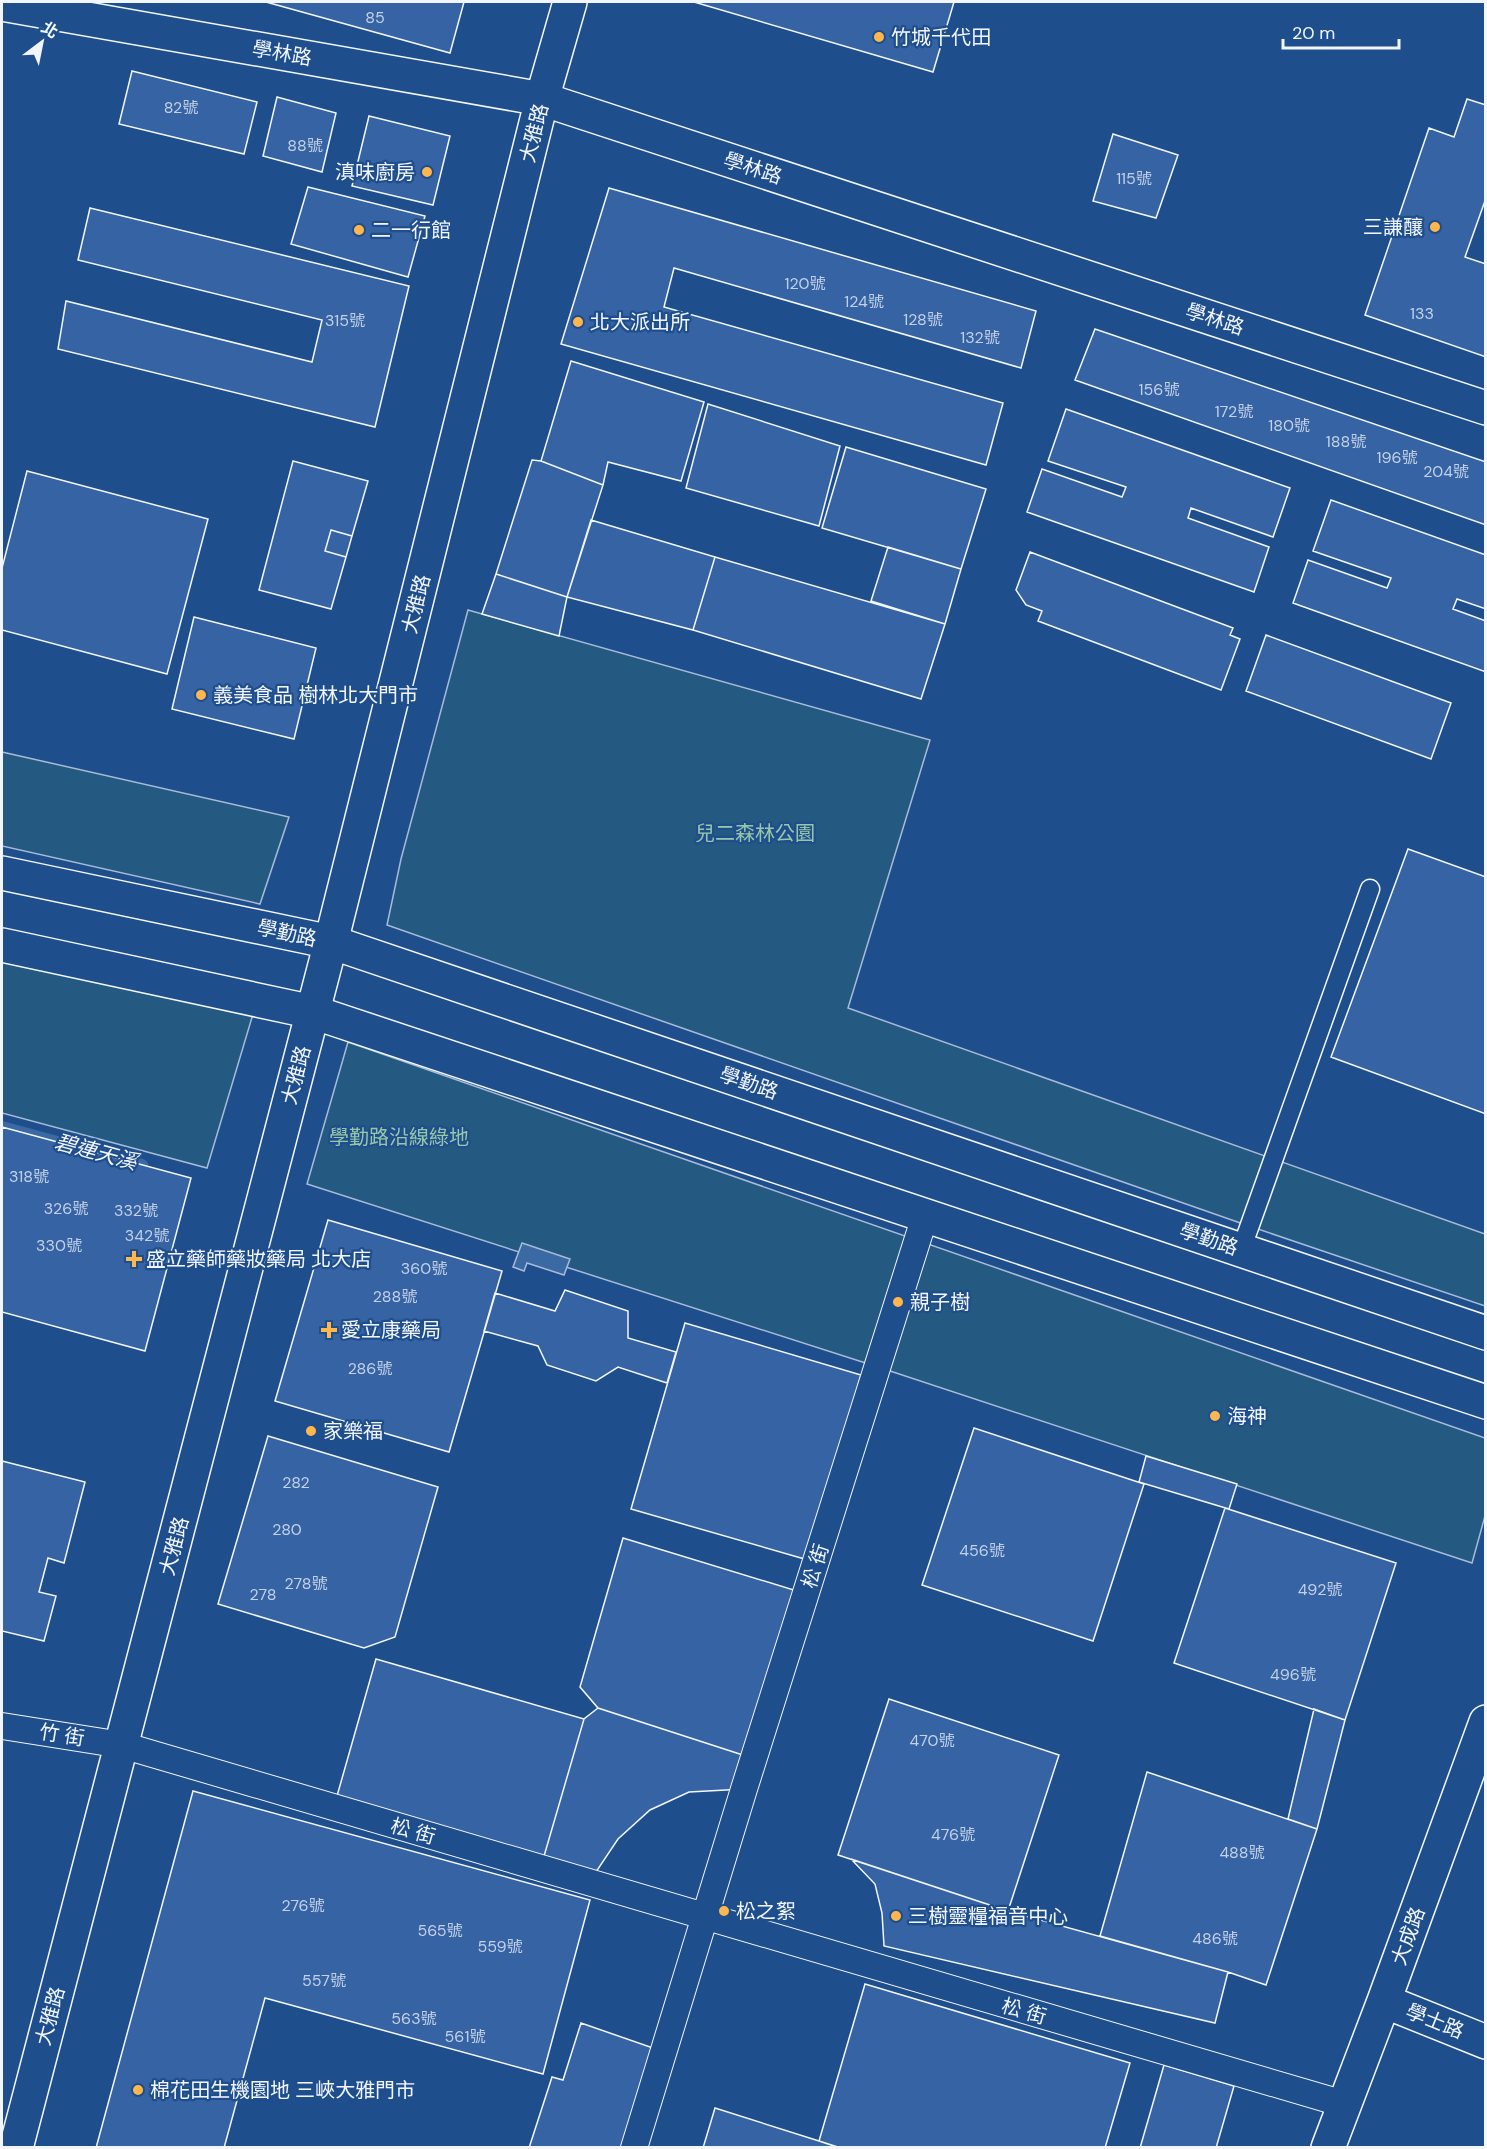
<svg xmlns="http://www.w3.org/2000/svg" width="1487" height="2149" viewBox="0 0 1487 2149" font-family="'DM Sans','Noto Sans TC',sans-serif">
  <style>
    .green { fill: #245a82; stroke: #a8bbd7; stroke-width: 1.5 }
    .water { fill: #3b69a3; stroke: #a8bbd7; stroke-width: 1.5 }
    .lines { fill: none; stroke-linecap: round; stroke-linejoin: round }
    .stream { stroke: #3b69a3; stroke-width: 12 }
    .building { fill: #3563a3; stroke: #f2f6ff; stroke-width: 1.5 }
    .service-casing { stroke: #f2f6ff; stroke-width: 21 }
    .pedestrian-casing { stroke: #f2f6ff; stroke-width: 28 }
    .minor-casing { stroke: #f2f6ff; stroke-width: 36 }
    .tertiary-casing { stroke: #f2f6ff; stroke-width: 36 }
    .service { stroke: #1f4e8c; stroke-width: 18 }
    .pedestrian { stroke: #1f4e8c; stroke-width: 26 }
    .minor { stroke: #1f4e8c; stroke-width: 33 }
    .tertiary { stroke: #1f4e8c; stroke-width: 33 }
    .poi-dot { fill: #ffb74d; stroke: #1f4e8c; stroke-width: 2 }
    .labels { text-anchor: middle; stroke-width: 4.5; stroke-linejoin: round; paint-order: stroke }
    .number-label { font-size: 16px; fill: #c3d1e8 }
    .poi-label { font-size: 20px; fill: #f2f6ff; stroke: #1f4e8c; text-anchor: start }
    .street-label { font-size: 20px; fill: #f2f6ff; stroke: #1f4e8c }
    .park-label { font-size: 20px; fill: #97c8a6; stroke: #1f4e8c }
    .water-label { font-size: 21px; font-style: italic; fill: #f2f6ff; stroke: #1f4e8c }
  </style>
  <rect width="100%" height="100%" fill="#1f4e8c"/>
  <path class="green" d="M468 610 930 740 848 1008 1485 1234V1306L1249 1226 387 925 401 859Z
    M2 752 289 817 260 904 2 846Z
    M2 962 253 1014 207 1168 2 1113Z
    M348 1042 1485 1438V1516L1472 1563 878 1367 307 1184Z"/>
  <path class="water" d="M522 1243 570 1259 564 1275 527 1263 524 1271 513 1267Z"/>
  <g class="lines">
    <path class="stream" d="M2 1127 142 1165"/>
  </g>
  <path class="building" d="M266 2H464L450 53Z
    M694 2H954L933 72Z
    M132 71 257 102 244 154 119 124Z
    M277 97 336 113 322 172 263 156Z
    M1467 99 1486 105V198L1465 257 1486 264V357L1365 315 1429 128 1454 137Z
    M369 116 450 136 433 205 352 186Z
    M1113 134 1178 155 1156 218 1093 201Z
    M308 187 425 216 408 277 291 244Z
    M609 188 1036 311 1021 368 674 268 664 307 1003 403 986 465 561 344Z
    M90 208 409 286 375 427 58 349 66 301 312 362 322 320 78 260Z
    M1095 329 1486 462V525L1075 380Z
    M571 361 704 402 681 481 608 462 603 485 541 461Z
    M708 404 840 446 819 526 686 488Z
    M1066 409 1290 488 1273 537 1191 508 1188 518 1269 547 1254 592 1027 512 1042 469 1122 497 1126 487 1048 461Z
    M846 447 986 489 961 569 822 528Z
    M532 460 541 461 603 485 567 597 496 574Z
    M293 461 368 481 352 536 331 530 325 551 346 557 331 609 259 590Z
    M27 471 208 519 167 674 2 630V568Z
    M1331 500 1486 555V609L1457 599 1453 609 1486 621V672L1293 603 1308 560 1387 588 1391 578 1313 551Z
    M591 520 715 557 693 630 567 597Z
    M331 530 352 536 346 557 325 551Z
    M888 547 961 569 945 624 871 601Z
    M1030 552 1233 628 1230 635 1240 639 1221 690 1038 621 1042 611 1026 605 1016 590Z
    M715 557 945 624 921 699 693 630Z
    M496 574 567 597 559 636 482 614Z
    M194 617 316 648 294 739 172 709Z
    M1266 635 1451 703 1431 759 1246 691Z
    M1408 849 1486 877V1114L1331 1057Z
    M2 1127 191 1178 145 1351 2 1312Z
    M328 1220 502 1271 449 1452 275 1401Z
    M565 1290 628 1311V1338L676 1352 667 1383 618 1367 596 1381 547 1365 538 1346 484 1331 495 1293 555 1311Z
    M685 1323 861 1375 808 1560 631 1509Z
    M974 1428 1144 1484 1093 1641 922 1585Z
    M268 1436 438 1487 395 1637 364 1648 218 1604Z
    M1146 1456 1237 1484 1229 1509 1139 1482Z
    M2 1461 85 1482 64 1563 48 1558 39 1592 56 1596 44 1641 2 1631Z
    M1225 1508 1396 1563 1345 1720 1174 1663Z
    M623 1538 797 1591 749 1757 598 1708 580 1687Z
    M376 1659 584 1719 542 1863 335 1803Z
    M889 1699 1059 1755 1008 1911 838 1855Z
    M598 1708 749 1757 744 1789 689 1792 650 1810 618 1839 594 1875 542 1863 584 1719Z
    M1314 1709 1345 1720 1317 1829 1288 1819Z
    M1147 1772 1317 1829 1266 1985 1228 1972 1100 1936Z
    M193 1791 590 1900 543 2074 265 1998 224 2148H96Z
    M851 1859 1008 1911 1228 1972 1215 2023 884 1946 882 1913 875 1884Z
    M865 1984 1130 2063 1105 2148H841L819 2141Z
    M581 2023 653 2048 622 2148H529L552 2077 563 2080Z
    M1164 2065 1234 2086 1216 2148H1140Z
    M715 2108 819 2141 840 2148H703Z"/>
  <g class="lines">
    <defs>
      <path id="service" d="M1241 1250 1370 889"/>
      <path id="pedestrian" d="M2 1726 122 1745 1344 2104
        M634 2148 744 1789 925 1216"/>
      <path id="minor" d="M2 4 542 99 1486 408
        M1384 2001 1486 2042
        M16 2148 331 942 542 99 570 2
        M1328 2148 1384 2001 1486 1722"/>
      <path id="tertiary" d="M2 873 331 942 1486 1333
        M2 945 313 1012 1486 1402"/>
    </defs>
    <use href="#service" class="service-casing"/>
    <use href="#pedestrian" class="pedestrian-casing"/>
    <use href="#minor" class="minor-casing"/>
    <use href="#tertiary" class="tertiary-casing"/>
    <use href="#service" class="service"/>
    <use href="#pedestrian" class="pedestrian"/>
    <use href="#minor" class="minor"/>
    <use href="#tertiary" class="tertiary"/>
  </g>
  <g class="poi-dot">
    <circle cx="879" cy="37" r="6"/>
    <circle cx="427" cy="172" r="6"/>
    <circle cx="1435" cy="227" r="6"/>
    <circle cx="359" cy="230" r="6"/>
    <circle cx="578" cy="322" r="6"/>
    <circle cx="201" cy="695" r="6"/>
    <path d="M131 1250h6v6h6v6h-6v6h-6v-6h-6v-6h6z"/>
    <circle cx="898" cy="1302" r="6"/>
    <path d="M326 1321h6v6h6v6h-6v6h-6v-6h-6v-6h6z"/>
    <circle cx="1215" cy="1416" r="6"/>
    <circle cx="311" cy="1431" r="6"/>
    <circle cx="724" cy="1911" r="6"/>
    <circle cx="896" cy="1916" r="6"/>
    <circle cx="138" cy="2090" r="6"/>
  </g>
  <g class="labels">
    <g class="number-label">
      <text x="375" y="23">85</text>
      <text x="181" y="113">82號</text>
      <text x="305" y="151">88號</text>
      <text x="1134" y="184">115號</text>
      <text x="805" y="289">120號</text>
      <text x="864" y="307">124號</text>
      <text x="1422" y="319">133</text>
      <text x="923" y="325">128號</text>
      <text x="345" y="326">315號</text>
      <text x="980" y="343">132號</text>
      <text x="1159" y="395">156號</text>
      <text x="1234" y="417">172號</text>
      <text x="1289" y="431">180號</text>
      <text x="1346" y="447">188號</text>
      <text x="1397" y="463">196號</text>
      <text x="1446" y="477">204號</text>
      <text x="29" y="1182">318號</text>
      <text x="66" y="1214">326號</text>
      <text x="136" y="1216">332號</text>
      <text x="147" y="1241">342號</text>
      <text x="59" y="1251">330號</text>
      <text x="424" y="1274">360號</text>
      <text x="395" y="1302">288號</text>
      <text x="370" y="1374">286號</text>
      <text x="296" y="1488">282</text>
      <text x="287" y="1535">280</text>
      <text x="982" y="1556">456號</text>
      <text x="306" y="1589">278號</text>
      <text x="1320" y="1595">492號</text>
      <text x="263" y="1600">278</text>
      <text x="1293" y="1680">496號</text>
      <text x="932" y="1746">470號</text>
      <text x="953" y="1840">476號</text>
      <text x="1242" y="1858">488號</text>
      <text x="303" y="1911">276號</text>
      <text x="440" y="1936">565號</text>
      <text x="1215" y="1944">486號</text>
      <text x="500" y="1952">559號</text>
      <text x="324" y="1986">557號</text>
      <text x="414" y="2024">563號</text>
      <text x="465" y="2042">561號</text>
    </g>
    <g class="poi-label">
      <text x="891" y="44">竹城千代田</text>
      <text x="415" y="179" text-anchor="end">滇味廚房</text>
      <text x="1423" y="234" text-anchor="end">三謙釀</text>
      <text x="371" y="237">二一行館</text>
      <text x="590" y="329">北大派出所</text>
      <text x="213" y="702">義美食品 樹林北大門市</text>
      <text x="146" y="1266">盛立藥師藥妝藥局 北大店</text>
      <text x="910" y="1309">親子樹</text>
      <text x="341" y="1337">愛立康藥局</text>
      <text x="1227" y="1423">海神</text>
      <text x="323" y="1438">家樂福</text>
      <text x="736" y="1918">松之絮</text>
      <text x="908" y="1923">三樹靈糧福音中心</text>
      <text x="150" y="2097">棉花田生機園地 三峽大雅門市</text>
    </g>
    <g class="street-label">
      <text transform="translate(282 53) rotate(10)" y="7">學林路</text>
      <text transform="translate(534 133) rotate(-76)" y="7">大雅路</text>
      <text transform="translate(753 168) rotate(18)" y="7">學林路</text>
      <text transform="translate(1215 319) rotate(18)" y="7">學林路</text>
      <text transform="translate(416 604) rotate(-76)" y="7">大雅路</text>
      <text transform="translate(287 933) rotate(12)" y="7">學勤路</text>
      <text transform="translate(296 1075) rotate(-75)" y="7">大雅路</text>
      <text transform="translate(749 1083) rotate(19)" y="7">學勤路</text>
      <text transform="translate(1209 1239) rotate(19)" y="7">學勤路</text>
      <text transform="translate(174 1546) rotate(-75)" y="7">大雅路</text>
      <text transform="translate(815 1566) rotate(-72)" y="7">松 街</text>
      <text transform="translate(62 1735) rotate(9)" y="7">竹 街</text>
      <text transform="translate(413 1831) rotate(16)" y="7">松 街</text>
      <text transform="translate(1408 1936) rotate(-70)" y="7">大成路</text>
      <text transform="translate(1024 2011) rotate(16)" y="7">松 街</text>
      <text transform="translate(50 2016) rotate(-75)" y="7">大雅路</text>
      <text transform="translate(1435 2021) rotate(22)" y="7">學士路</text>
    </g>
    <g class="park-label">
      <text x="755" y="840">兒二森林公園</text>
      <text x="399" y="1144">學勤路沿線綠地</text>
    </g>
    <g class="water-label">
      <text transform="translate(96 1152) rotate(15)" y="7">碧連天溪</text>
    </g>
  </g>
  <rect width="1487" height="2149" fill="none" stroke="#f2f6ff" stroke-width="6"/>
  <g transform="translate(42 42) rotate(32)" stroke="#1f4e8c" stroke-width="4.5" paint-order="stroke">
  <path d="M0-4.5L10 22L0 15L-10 22Z" fill="#f2f6ff"/>
  <text y="-9" font-size="16" font-weight="bold" text-anchor="middle" fill="#f2f6ff">北</text>
  </g>
  <path d="M1283 39v9h116v-9" fill="none" stroke="#f2f6ff" stroke-width="3"/>
  <text x="1292" y="39" font-size="18" fill="#f2f6ff" stroke="#1f4e8c" stroke-width="4.5" paint-order="stroke">20 m</text>
</svg>
